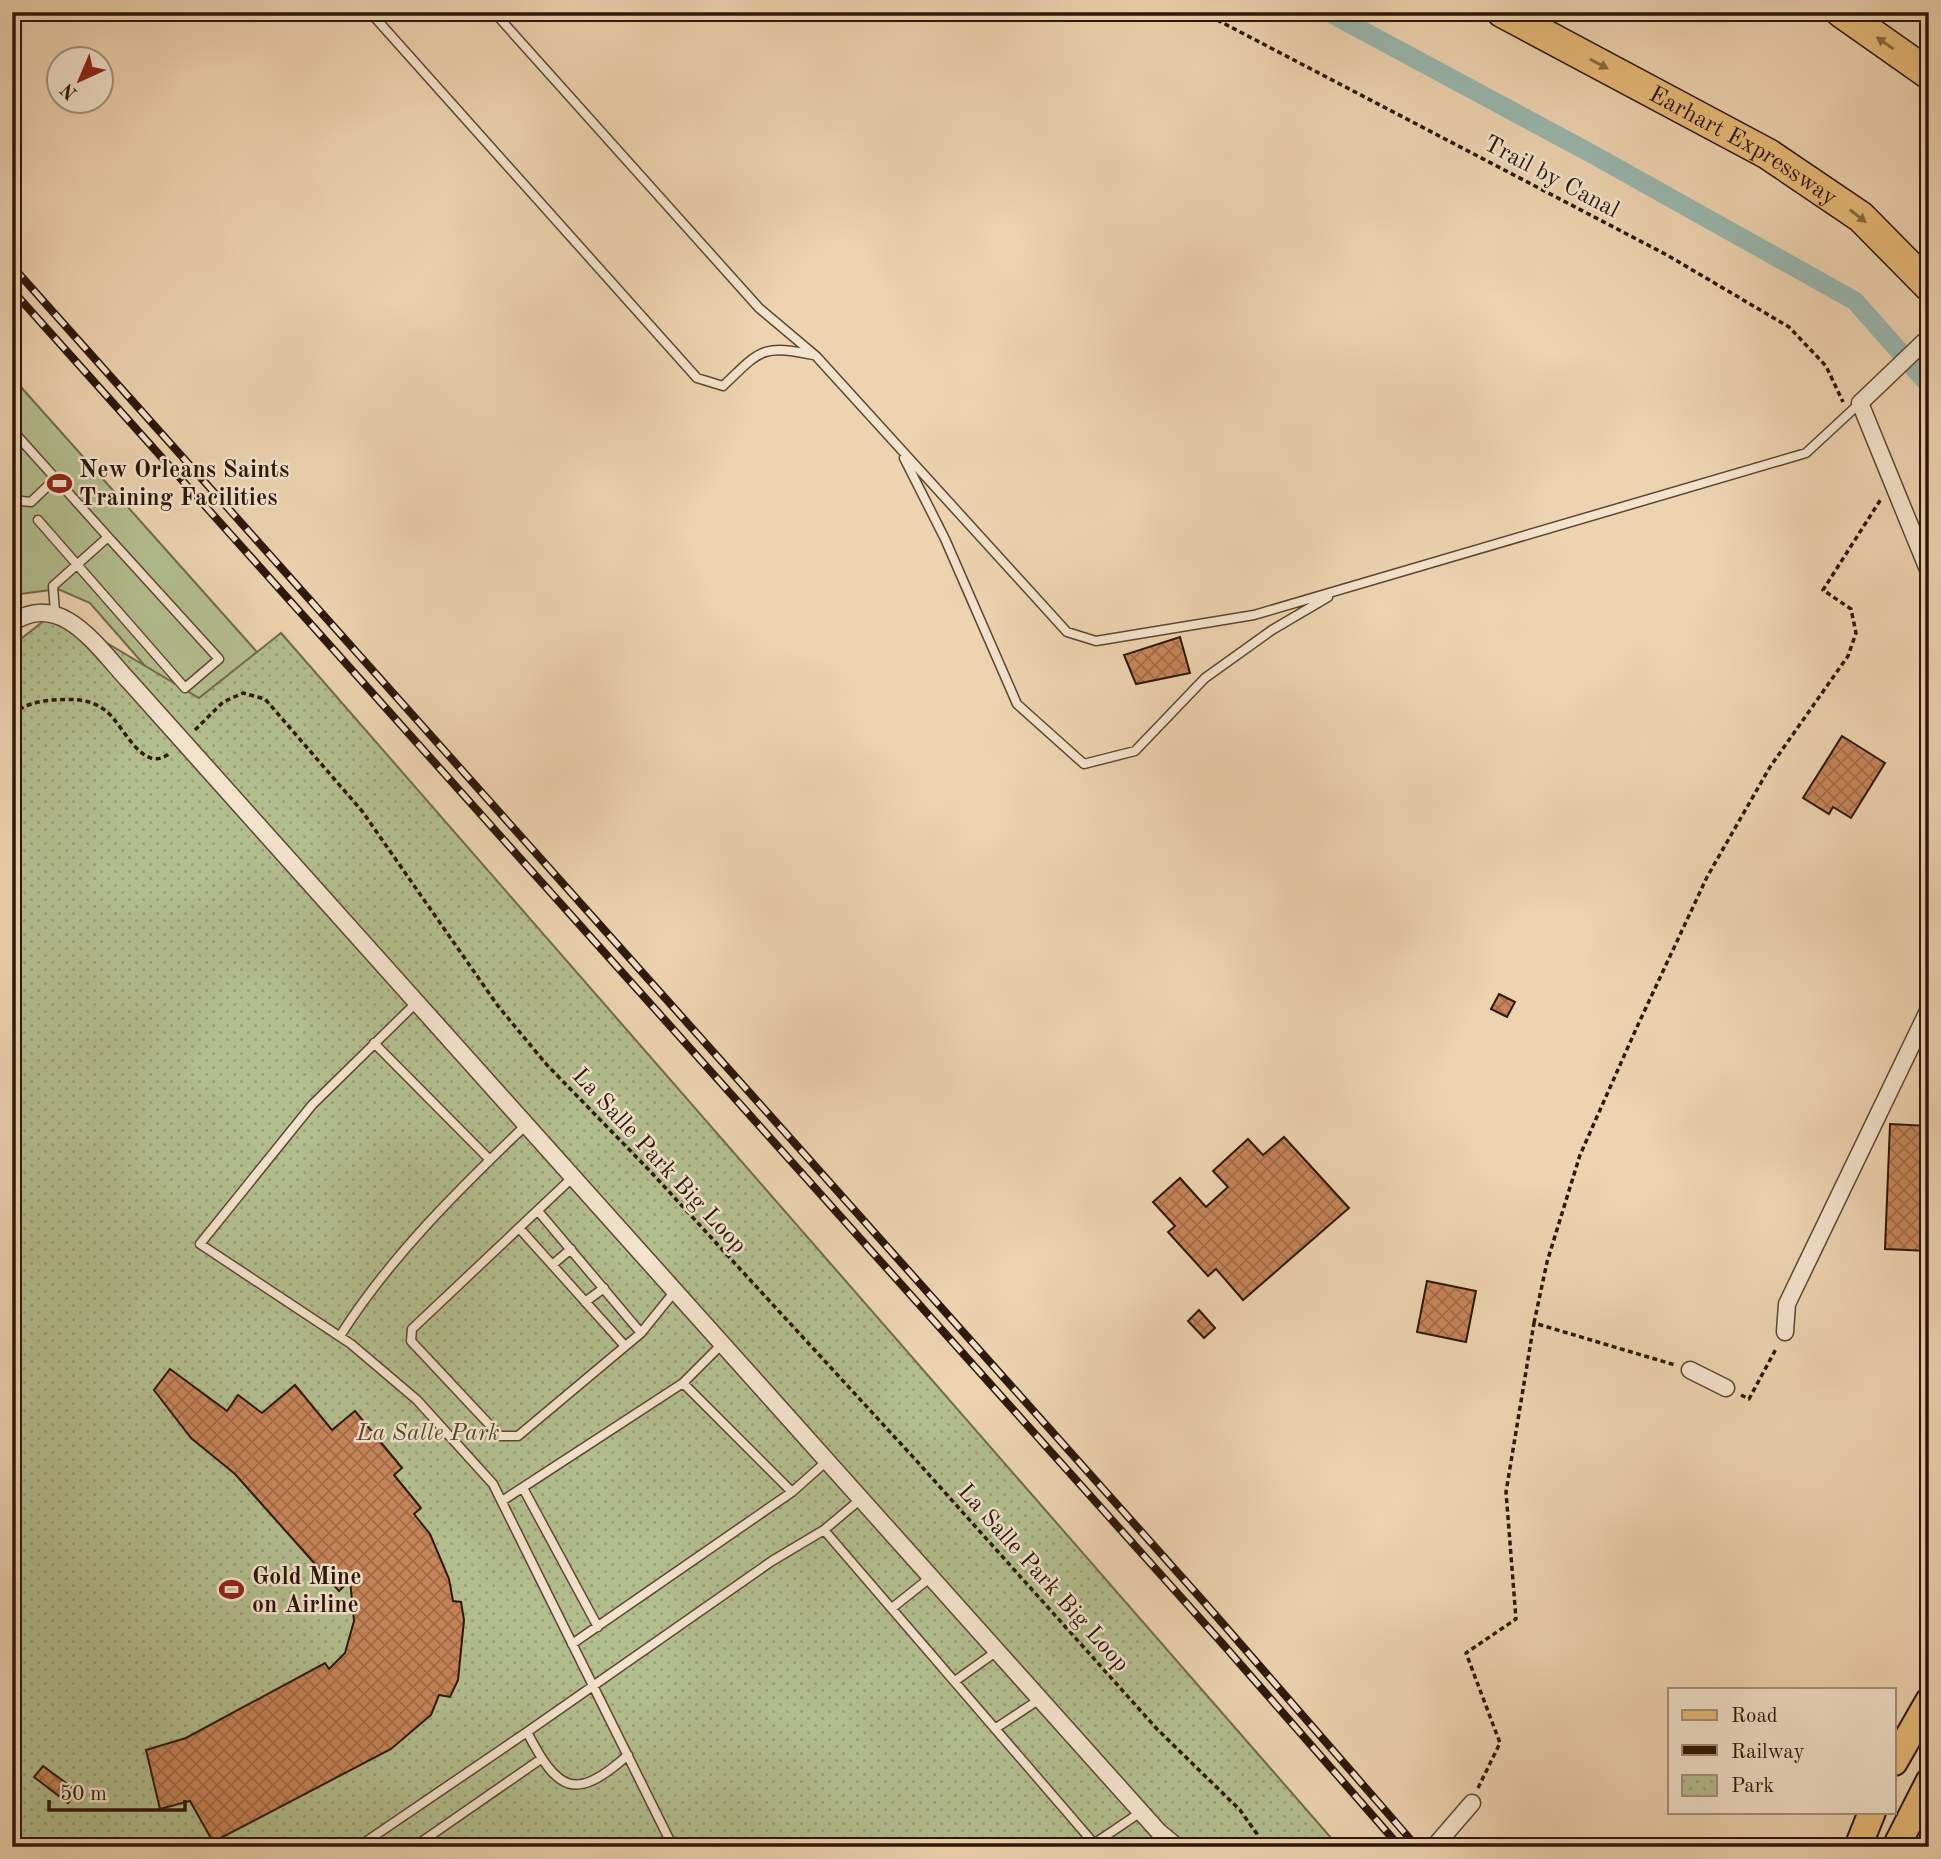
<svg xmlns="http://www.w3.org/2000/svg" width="1941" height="1859" viewBox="0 0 1941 1859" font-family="'Old Standard TT',serif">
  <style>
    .grass { fill: #b3be8f; stroke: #706a4b; stroke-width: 2 }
    .park { fill: url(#park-dots); stroke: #706a4b; stroke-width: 2 }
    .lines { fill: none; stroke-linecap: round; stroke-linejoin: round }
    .canal { stroke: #99b7ae; stroke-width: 19 }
    .building { fill: url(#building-cross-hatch); stroke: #2d1707; stroke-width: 2 }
    .service-casing { stroke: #5d4631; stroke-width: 11 }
    .minor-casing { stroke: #5d4631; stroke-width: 19 }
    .primary-casing { stroke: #2d1707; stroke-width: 30 }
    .motorway-casing { stroke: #2d1707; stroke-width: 33 }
    .path { stroke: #2d1707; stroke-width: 3.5; stroke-dasharray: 5 3.5; stroke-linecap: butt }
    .service { stroke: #f3e2cc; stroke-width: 8 }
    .minor { stroke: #f3e2cc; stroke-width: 16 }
    .primary { stroke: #e6ba78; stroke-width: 26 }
    .motorway { stroke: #e6ba78; stroke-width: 30 }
    .rail-casing { stroke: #2d1707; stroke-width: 8 }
    .rail { stroke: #f3e2cc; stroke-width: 5; stroke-dasharray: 16; stroke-linecap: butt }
    .oneway { fill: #8a6840 }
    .labels { text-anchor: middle; stroke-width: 5; stroke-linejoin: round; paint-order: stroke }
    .street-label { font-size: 24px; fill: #2d1707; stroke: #f3e2cc }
    .poi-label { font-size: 24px; font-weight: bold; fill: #2d1707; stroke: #f3e2cc; text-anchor: start }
    .park-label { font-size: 24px; font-style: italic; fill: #554930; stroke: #f3e2cc }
  </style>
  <defs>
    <pattern id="park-dots" width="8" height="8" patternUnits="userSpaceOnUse" patternTransform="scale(1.75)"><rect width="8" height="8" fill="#b3be8f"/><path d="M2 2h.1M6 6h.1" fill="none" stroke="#9aa37a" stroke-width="1.8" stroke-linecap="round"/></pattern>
    <pattern id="building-cross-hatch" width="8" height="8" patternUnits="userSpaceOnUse" patternTransform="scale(1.75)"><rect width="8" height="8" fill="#c78559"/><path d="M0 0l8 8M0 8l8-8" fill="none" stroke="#a26c48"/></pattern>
  </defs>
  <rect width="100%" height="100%" fill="#edd3b0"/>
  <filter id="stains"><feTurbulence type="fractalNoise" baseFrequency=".00286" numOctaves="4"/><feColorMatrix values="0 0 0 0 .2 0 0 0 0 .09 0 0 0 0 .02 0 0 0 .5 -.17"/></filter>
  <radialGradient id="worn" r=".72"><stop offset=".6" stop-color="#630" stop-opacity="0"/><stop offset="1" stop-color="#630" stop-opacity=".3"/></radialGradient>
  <path class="grass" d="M12 377 257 652 188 715 90 603 58 589 12 595Z"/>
  <path class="park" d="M55 612 199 698 281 633 1339 1847H12V646Z"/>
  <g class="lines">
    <path class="canal" d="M1328 12 1592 154 1855 301 1929 385"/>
  </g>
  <path class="building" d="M1180 637 1190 673 1136 684 1124 655Z
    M1842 736 1885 763 1851 818 1833 807 1829 814 1803 798Z
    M1499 994 1515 1002 1507 1017 1491 1009Z
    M1890 1124 1929 1126V1251L1885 1249Z
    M1284 1137 1349 1208 1243 1300 1216 1269 1208 1276 1168 1232 1175 1226 1153 1202 1180 1178 1206 1207 1228 1187 1213 1171 1248 1139 1263 1155Z
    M1427 1281 1476 1291 1466 1342 1417 1332Z
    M1199 1310 1215 1328 1204 1338 1188 1321Z
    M170 1369 227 1411 238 1395 262 1413 295 1385 332 1430 355 1411 402 1468 394 1475 421 1508 414 1514 430 1534 449 1579 453 1601 461 1602 464 1620 458 1680 450 1697 439 1695 431 1715 391 1749 213 1842 190 1801 160 1809 146 1750 186 1738 325 1663 329 1669 345 1653 354 1621 350 1580 339 1591 235 1474 191 1438 154 1390Z
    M43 1766 77 1791 68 1803 34 1777Z"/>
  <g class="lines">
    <defs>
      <path id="service" d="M370 12 697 378 723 386C759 352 761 343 813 355
        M494 12 759 308 816 356 1067 632 1096 641 1254 615 1806 453 1860 403
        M12 430 108 537 53 586 55 612
        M904 458 945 539 1017 704 1084 764 1135 751 1205 678 1272 630 1328 597
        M12 500 31 502 55 479
        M38 520 185 688 219 659 108 537
        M416 1003 312 1105 200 1244 351 1344 417 1400 493 1484 673 1847
        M374 1043 490 1160
        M573 1177 412 1329 411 1341 500 1436H518L641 1333 675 1291
        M538 1211 641 1333
        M520 1229 625 1346
        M552 1265 571 1249
        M585 1302 604 1288
        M340 1336C390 1257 459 1189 527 1124
        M683 1383 792 1492
        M523 1488 598 1627
        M502 1501 683 1383 724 1342
        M824 1530 1097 1847
        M892 1608 931 1577
        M572 1644 792 1492 828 1460
        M955 1681 997 1651
        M996 1728 1040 1699
        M527 1732 772 1561 824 1530 862 1498
        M1095 1843 1141 1812
        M358 1847 527 1732C558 1792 575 1802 628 1755
        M414 1847 541 1759"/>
      <path id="minor" d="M1929 337 1860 403 1929 572
        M12 623C61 589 98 648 129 681L1159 1832 1177 1847
        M1785 1332 1787 1304 1929 1009
        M1690 1370 1726 1388
        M1434 1847 1472 1803"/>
      <path id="primary" d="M1894 1762 1929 1701
        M1858 1847 1872 1812
        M1896 1847 1929 1782"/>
      <g id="motorway">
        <path id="s1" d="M1502 12 1768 154 1861 217 1929 286"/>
        <path d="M1841 12 1929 74"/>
      </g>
    </defs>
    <use href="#service" class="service-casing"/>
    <use href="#minor" class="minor-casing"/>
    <use href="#primary" class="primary-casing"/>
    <use href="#motorway" class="motorway-casing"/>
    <path class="path" d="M1202 12 1667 255 1789 327 1826 366 1843 402
      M12 714C24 705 38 701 53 700 72 699 90 698 106 711 124 725 143 777 171 752
      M195 730 223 702 243 693 265 699 362 811 498 1006 547 1065 649 1170 914 1458 1157 1729 1240 1810 1257 1834 1261 1847
      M1534 1323 1547 1262 1580 1155 1636 1029 1707 877 1770 767 1848 656 1856 633 1851 609 1823 590 1881 499
      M1741 1395 1749 1399 1777 1347
      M1478 1788 1500 1743 1466 1653 1516 1619 1506 1492 1534 1323 1675 1365"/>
    <use href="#service" class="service"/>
    <use href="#minor" class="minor"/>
    <use href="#primary" class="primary"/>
    <use href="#motorway" class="motorway"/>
    <defs>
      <path id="rail" d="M12 266 1204 1602 1417 1847
        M12 290 1221 1642 1400 1847"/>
    </defs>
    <use href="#rail" class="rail-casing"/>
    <use href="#rail" class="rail"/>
  </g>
  <defs><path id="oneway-solid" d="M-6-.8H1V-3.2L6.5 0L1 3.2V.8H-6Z" transform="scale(1.75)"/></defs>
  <g class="oneway">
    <use href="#oneway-solid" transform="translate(1885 43) rotate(-145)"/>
    <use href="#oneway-solid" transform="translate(1599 64) rotate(28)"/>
    <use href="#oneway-solid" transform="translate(1858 216) rotate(38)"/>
  </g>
  <defs>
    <symbol id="stadium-bare" viewBox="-9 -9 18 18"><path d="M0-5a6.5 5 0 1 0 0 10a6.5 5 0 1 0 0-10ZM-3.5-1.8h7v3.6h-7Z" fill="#8f2418" stroke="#f3e2cc" stroke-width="2.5" paint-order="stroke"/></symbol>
  </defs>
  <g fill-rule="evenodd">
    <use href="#stadium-bare" x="42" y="466" width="35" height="35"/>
    <use href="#stadium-bare" x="214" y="1572" width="35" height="35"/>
  </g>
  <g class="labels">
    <g class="street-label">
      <text dy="8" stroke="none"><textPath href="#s1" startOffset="276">Earhart Expressway</textPath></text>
      <text transform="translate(1552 176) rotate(28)" y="8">Trail by Canal</text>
      <text transform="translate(660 1160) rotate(47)" y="8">La Salle Park Big Loop</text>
      <text transform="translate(1044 1577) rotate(48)" y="8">La Salle Park Big Loop</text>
    </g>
    <g class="poi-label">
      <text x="79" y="477">New Orleans Saints<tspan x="79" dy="28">Training Facilities</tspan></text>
      <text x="252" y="1584">Gold Mine<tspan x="252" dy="28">on Airline</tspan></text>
    </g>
    <g class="park-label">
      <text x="428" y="1440">La Salle Park</text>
    </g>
  </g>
  <rect width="1941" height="1859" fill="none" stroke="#edd3b0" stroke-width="42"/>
  <rect x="14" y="14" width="1913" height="1831" fill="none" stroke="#2d1707" stroke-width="3.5"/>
  <rect x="21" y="21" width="1899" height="1817" fill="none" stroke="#2d1707" stroke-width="2"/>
  <rect x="1668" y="1688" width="228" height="126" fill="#f3e2cc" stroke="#a4917d" stroke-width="2"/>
  <rect x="1682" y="1710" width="35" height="10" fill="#e6ba78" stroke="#a4917d" stroke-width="2"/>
  <text x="1731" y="1722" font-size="21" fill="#2d1707">Road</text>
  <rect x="1682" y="1745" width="35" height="10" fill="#2d1707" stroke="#a4917d" stroke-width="2"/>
  <text x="1731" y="1758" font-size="21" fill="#2d1707">Railway</text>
  <rect x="1682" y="1775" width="35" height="21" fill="url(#park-dots)" stroke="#a4917d" stroke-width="2"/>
  <text x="1731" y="1792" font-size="21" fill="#2d1707">Park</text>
  <g transform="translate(80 80) rotate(224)"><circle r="33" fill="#f3e2cc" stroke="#a4917d" stroke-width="2"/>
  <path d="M0-5L12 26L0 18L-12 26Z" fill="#8f2418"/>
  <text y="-10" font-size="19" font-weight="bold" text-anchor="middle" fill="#2d1707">N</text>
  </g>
  <path d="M49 1800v10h136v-10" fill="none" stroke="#2d1707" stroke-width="3.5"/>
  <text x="60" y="1800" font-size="21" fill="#2d1707" stroke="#f3e2cc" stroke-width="5" paint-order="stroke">50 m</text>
  <rect width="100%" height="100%" filter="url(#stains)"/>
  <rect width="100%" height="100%" fill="url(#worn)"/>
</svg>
